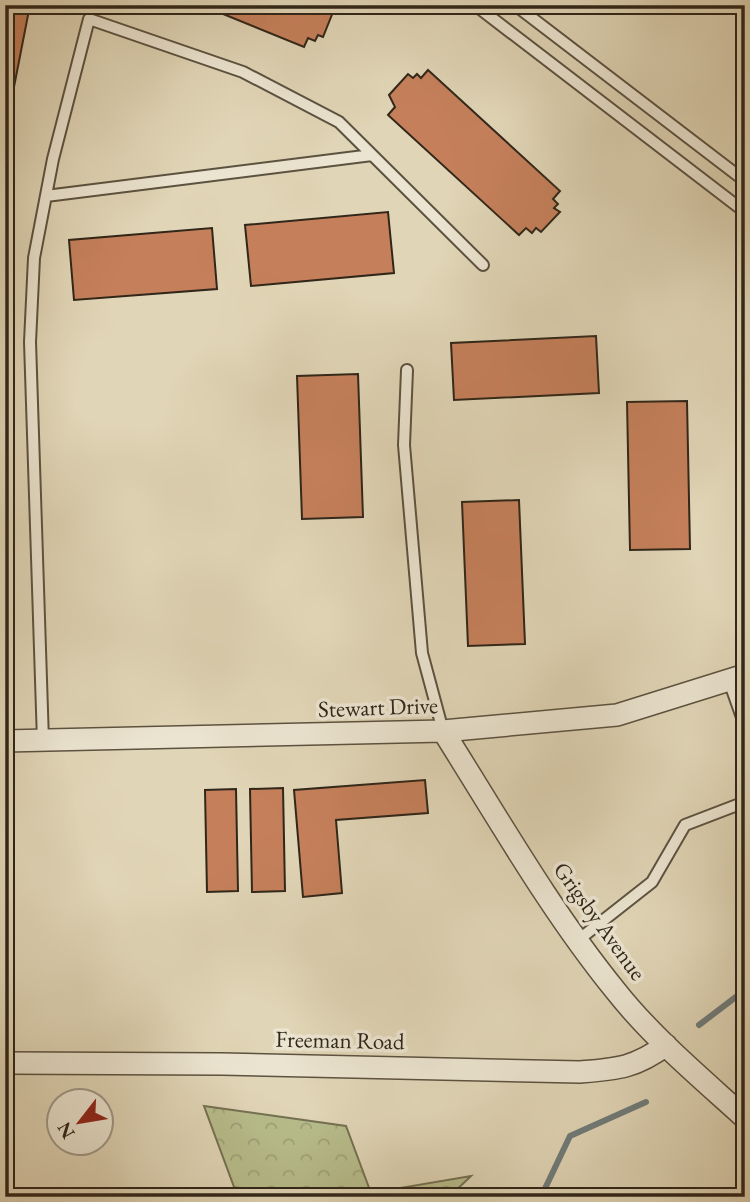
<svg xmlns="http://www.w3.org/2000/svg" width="750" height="1202" viewBox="0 0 750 1202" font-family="'EB Garamond',serif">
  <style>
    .forest { fill: url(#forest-crowns); stroke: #747152; stroke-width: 2 }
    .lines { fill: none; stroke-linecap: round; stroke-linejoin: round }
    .stream { stroke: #707c7a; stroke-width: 6 }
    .building { fill: #c5805b; stroke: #302619; stroke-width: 2 }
    .lane-casing { stroke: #5c5240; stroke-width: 14 }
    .street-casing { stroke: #5c5240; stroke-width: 24 }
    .lane { stroke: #ebe4d0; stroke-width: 10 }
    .street { stroke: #ebe4d0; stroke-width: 21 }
    .labels { text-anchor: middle; stroke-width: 7; stroke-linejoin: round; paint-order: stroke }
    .street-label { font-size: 23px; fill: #302619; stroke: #ebe4d0 }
  </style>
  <defs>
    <pattern id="forest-crowns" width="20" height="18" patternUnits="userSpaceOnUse" patternTransform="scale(1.75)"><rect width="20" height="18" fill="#b7bc8b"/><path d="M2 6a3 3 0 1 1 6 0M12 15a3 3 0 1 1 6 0" fill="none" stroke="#9ea177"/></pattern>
  </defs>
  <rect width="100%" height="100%" fill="#e0d5b6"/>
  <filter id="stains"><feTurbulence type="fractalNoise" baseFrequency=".00286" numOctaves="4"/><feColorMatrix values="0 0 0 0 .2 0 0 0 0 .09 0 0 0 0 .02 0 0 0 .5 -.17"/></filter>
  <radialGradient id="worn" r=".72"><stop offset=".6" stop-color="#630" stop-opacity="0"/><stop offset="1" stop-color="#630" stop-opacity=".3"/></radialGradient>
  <path class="forest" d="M204 1106 346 1126 371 1193 471 1176 449 1197H230L234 1187Z"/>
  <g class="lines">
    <path class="stream" d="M699 1025 745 990
      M541 1197 570 1136 646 1102"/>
  </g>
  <path class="building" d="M5 5H30L13 92 5 90Z
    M201 5H329L327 9 333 12 323 37 318 35 315 41 308 38 304 47Z
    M428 70 560 191 553 199 558 204 554 208 560 212 541 232 536 228 532 233 526 228 519 235 388 115 395 107 389 95 408 74 413 78 417 74 421 78Z
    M388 212 394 273 251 286 245 225Z
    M212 228 217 289 74 300 69 240Z
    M596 336 599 393 454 400 451 343Z
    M358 374 363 517 302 519 297 376Z
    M687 401 690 549 630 550 627 402Z
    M519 500 525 644 468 646 462 502Z
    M425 780 428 813 336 820 342 893 303 897 294 790Z
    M283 788 285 891 252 892 250 789Z
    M236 789 238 891 207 892 205 790Z"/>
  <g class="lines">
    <defs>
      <path id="lane" d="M475 5 745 212
        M515 5 745 181
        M46 196 372 155
        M407 370 404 445 422 653 443 731
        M729 681 745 726
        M43 741 30 342 34 258 53 159 89 19 243 72 339 122 483 265
        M577 941 652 882 685 825 745 802"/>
      <path id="street" d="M443 731C498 818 550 910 615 990 652 1037 700 1077 745 1118
        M5 741 443 731 617 715 745 675
        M5 1063 222 1064 580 1072C617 1069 635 1068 666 1045"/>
    </defs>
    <use href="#lane" class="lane-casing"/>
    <use href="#street" class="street-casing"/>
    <use href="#lane" class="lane"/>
    <use href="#street" class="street"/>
  </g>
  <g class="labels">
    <g class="street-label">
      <text transform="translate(378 707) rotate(-2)" y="8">Stewart Drive</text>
      <text transform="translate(600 921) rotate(54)" y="8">Grigsby Avenue</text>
      <text transform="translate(340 1040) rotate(1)" y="8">Freeman Road</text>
    </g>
  </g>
  <rect width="750" height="1202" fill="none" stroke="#e0d5b6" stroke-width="28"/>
  <rect x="7" y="7" width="736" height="1188" fill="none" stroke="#302619" stroke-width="3.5"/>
  <rect x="14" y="14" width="722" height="1174" fill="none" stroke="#302619" stroke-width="2"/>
  <g transform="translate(80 1122) rotate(239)"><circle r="33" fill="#ebe4d0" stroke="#a09887" stroke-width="2"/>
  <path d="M0-5L12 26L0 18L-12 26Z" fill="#8f2418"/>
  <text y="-10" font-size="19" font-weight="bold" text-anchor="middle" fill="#302619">N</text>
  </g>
  <rect width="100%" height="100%" filter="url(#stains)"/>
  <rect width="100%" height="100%" fill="url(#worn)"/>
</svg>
